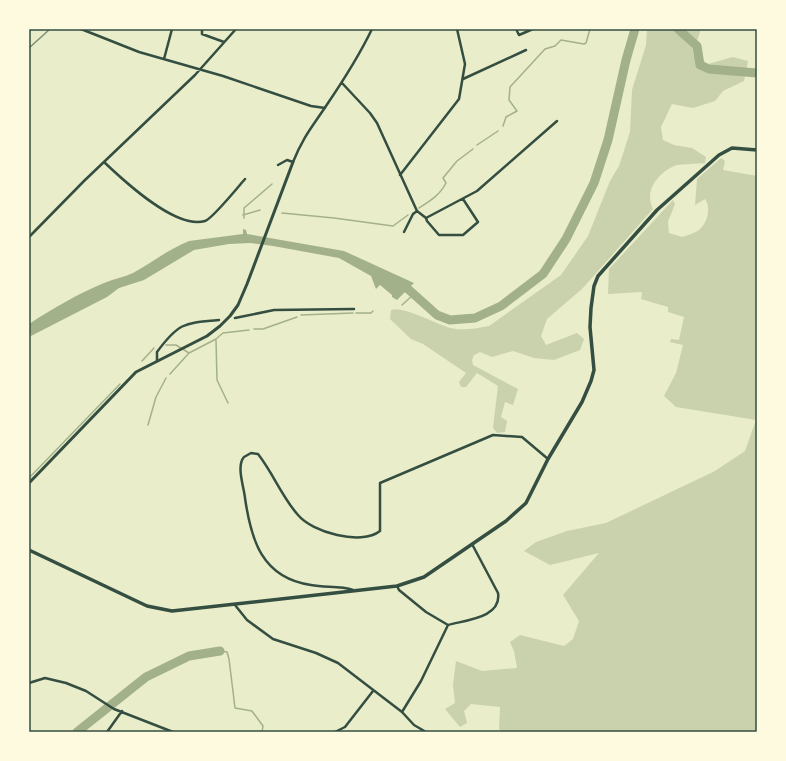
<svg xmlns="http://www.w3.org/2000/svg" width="786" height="761" viewBox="0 0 786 761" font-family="Rubik,sans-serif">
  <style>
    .green { fill: #cad2ad }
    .water { fill: #a3b18a }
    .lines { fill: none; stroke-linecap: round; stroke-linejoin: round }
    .stream { stroke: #a3b18a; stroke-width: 1.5 }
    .river { stroke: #a3b18a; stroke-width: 9 }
    .minor { stroke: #344e41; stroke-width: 2.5 }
    .tertiary { stroke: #344e41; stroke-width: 3 }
    .secondary { stroke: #344e41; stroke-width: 3.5 }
    .rail { stroke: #7c8e77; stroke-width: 1.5 }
    .neatline { fill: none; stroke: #344e41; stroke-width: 1.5 }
  </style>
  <rect width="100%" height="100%" fill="#e9edc9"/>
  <path class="green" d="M647 29H701L693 53 708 64 733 57 748 61 744 81 723 91 715 101 693 108 672 104 661 127 663 140 674 145 692 148 706 157 705 163C699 164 677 164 674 166 657 174 644 191 653 209L582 289 547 319 541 336 546 345 577 333 584 339 580 350 554 360 534 358 513 351 492 357 480 352 474 355 472 360 473 365 518 389 513 405 505 402 501 417 507 421 505 432 497 433 493 428 498 386 477 373 466 387H461L459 382 466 373 423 344 411 339 390 319 391 310C402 305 438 325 451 328 463 331 478 328 489 326L561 275 588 236 610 181 619 166 630 132 632 90 646 45Z
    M721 158 725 161 723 170 757 176V732H502L499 729 500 707 471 704 464 711 467 723 460 727 445 709 455 703 453 685 456 661 482 671 517 668 514 651 510 642 520 635 564 646 573 639 579 621 563 595 599 553 550 565 524 551 536 542 567 531 606 523 715 471 745 451 756 420 676 407 664 396 676 373 683 345 670 342 671 339 679 340 684 317 668 312V307L641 299 642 292 608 294 609 269 673 200 675 204 668 222 669 233 682 237C688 235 696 233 700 229 708 222 711 207 705 199L695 205 697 179Z"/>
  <path class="water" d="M243 229 246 230 247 234 344 251 414 283 397 300 392 297V295L380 285 376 289 371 276 339 258 273 246 250 243 229 244 194 250 144 280 119 288 107 297 29 337V324C53 308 78 294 104 283 114 279 124 277 133 273 153 262 167 250 189 241L243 234Z"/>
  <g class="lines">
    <path class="stream" d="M503 126 506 117 517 111 509 100 510 87 545 49 555 46 561 40 584 44 586 43 590 29
      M477 145 498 131
      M419 208C430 201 440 195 446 183L443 178 457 161 473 149
      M282 213 334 218 393 226 408 215
      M243 215 260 210
      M244 218V208L272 184
      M402 305 413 295
      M356 313H371L373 311
      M301 315 353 313
      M254 329H263L297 317
      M216 340 217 380 228 403
      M166 345H176L189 353 216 339 223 333 249 330
      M142 361 154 348
      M170 374 189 353
      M148 425 156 397 166 378
      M29 478 120 384
      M220 651 227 652 229 659 235 708 252 711 263 726 262 732"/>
    <path class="river" d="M678 29 697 46 700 65 709 69 757 73
      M398 284 408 289 437 315 450 320 475 318 501 306 543 274 566 239 594 183 608 140 626 60 635 29
      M77 732 146 677 189 656 220 651"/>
    <path class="minor" d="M81 29 139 52 223 76 311 106 325 108
      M202 29V34L224 42
      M516 29 519 35 533 29
      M164 59 172 29
      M463 79 526 50
      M342 83 370 113 377 123 417 211 426 218 477 191 557 121
      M104 162C124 181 176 230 205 221 212 219 238 187 245 179
      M278 165 287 160 293 162C303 137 312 127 326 106 343 81 359 56 372 29
      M400 175 459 99 465 64 457 29
      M426 218 427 221 439 235H463L478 222 463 199
      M404 232 413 214 417 211
      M29 237 84 181 195 75 236 29
      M235 318 274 310 354 309
      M157 361V352C179 322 185 323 219 320
      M397 586 399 590 426 612 448 625
      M353 590C340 585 325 588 311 585 262 578 251 540 245 498 244 487 236 466 244 457L251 453 258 454C273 473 282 497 298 515 312 532 361 546 380 531V483L493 435 522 437 548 459
      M235 605 247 620 273 639 316 653 338 663 402 712 414 725 426 732
      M29 683 45 678 66 683 86 691 114 709 173 732
      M402 712 421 681 448 625C465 620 502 618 498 593L472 544
      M107 732 122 711
      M335 732 345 727 373 691"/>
    <path class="tertiary" d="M29 483 136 372 207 336 220 326 230 316 238 305 247 284 293 162"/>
    <path class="secondary" d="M29 550 147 606 172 611 397 586 424 577 506 521 526 503 548 459 582 402 591 381 594 370 590 327 591 308 594 286 598 276 657 210 719 155 732 148 757 150"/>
    <path class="rail" d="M29 48 50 29"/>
  </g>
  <rect width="786" height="761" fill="none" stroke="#fefae0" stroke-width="60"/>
  <rect x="30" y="30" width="726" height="701" class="neatline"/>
</svg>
